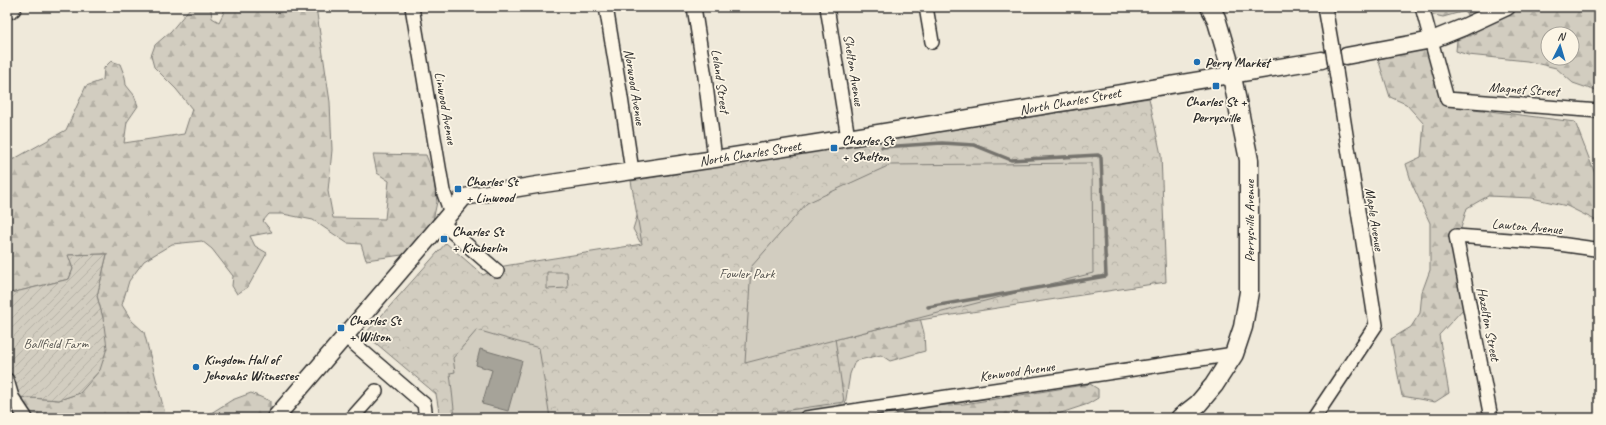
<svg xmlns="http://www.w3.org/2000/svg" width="1606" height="425" viewBox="0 0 1606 425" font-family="Caveat,sans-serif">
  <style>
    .forest { fill: url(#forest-firs); stroke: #7e7c76; fill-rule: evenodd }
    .park { fill: url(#park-crowns); stroke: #7e7c76 }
    .garden { fill: url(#garden-furrows); stroke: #7e7c76 }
    .pitch { fill: #d2cdc0; stroke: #7e7c76 }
    .water { fill: #a6a399; stroke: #75736d }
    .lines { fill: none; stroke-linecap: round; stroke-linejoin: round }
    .stream { stroke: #75736d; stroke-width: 3.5 }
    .minor-casing { stroke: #2b2b2b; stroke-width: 16 }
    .tertiary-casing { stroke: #2b2b2b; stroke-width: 19 }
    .secondary-casing { stroke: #2b2b2b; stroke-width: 21 }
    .primary-casing { stroke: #2b2b2b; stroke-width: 23 }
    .minor { stroke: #fcf5e5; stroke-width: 13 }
    .tertiary { stroke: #fcf5e5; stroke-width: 16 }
    .secondary { stroke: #fcf5e5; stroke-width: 18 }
    .primary { stroke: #fcf5e5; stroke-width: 20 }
    .minor-bridge-casing { stroke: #2b2b2b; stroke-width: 16; stroke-linecap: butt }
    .minor-bridge { stroke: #fcf5e5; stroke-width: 13 }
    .poi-dot { fill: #1f6fb2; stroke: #fcf5e5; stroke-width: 1.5 }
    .labels { text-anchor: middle; stroke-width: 3.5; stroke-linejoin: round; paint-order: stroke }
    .poi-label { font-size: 14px; font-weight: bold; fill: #2b2b2b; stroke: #fcf5e5; text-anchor: start }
    .street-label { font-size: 14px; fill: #2b2b2b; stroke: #fcf5e5 }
    .park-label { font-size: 14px; fill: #555450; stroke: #fcf5e5 }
  </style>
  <defs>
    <pattern id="forest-firs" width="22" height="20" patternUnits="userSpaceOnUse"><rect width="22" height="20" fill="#d2cdc0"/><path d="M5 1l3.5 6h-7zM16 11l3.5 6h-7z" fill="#b4b0a5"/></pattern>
    <pattern id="park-crowns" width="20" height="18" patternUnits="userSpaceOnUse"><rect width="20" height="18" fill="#d2cdc0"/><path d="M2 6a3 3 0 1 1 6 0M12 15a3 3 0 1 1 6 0" fill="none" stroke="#b4b0a5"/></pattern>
    <pattern id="garden-furrows" width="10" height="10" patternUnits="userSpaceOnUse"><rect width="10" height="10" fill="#d2cdc0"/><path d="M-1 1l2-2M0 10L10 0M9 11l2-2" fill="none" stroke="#b4b0a5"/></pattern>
  </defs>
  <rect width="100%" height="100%" fill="#efe9da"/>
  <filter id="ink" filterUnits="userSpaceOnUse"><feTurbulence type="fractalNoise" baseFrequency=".025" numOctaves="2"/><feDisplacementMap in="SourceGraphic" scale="8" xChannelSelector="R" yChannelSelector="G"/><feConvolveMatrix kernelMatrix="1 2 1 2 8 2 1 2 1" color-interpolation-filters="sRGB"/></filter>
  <g filter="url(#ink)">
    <path class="forest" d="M191 7H209L211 10 212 18 219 22 224 12 223 7H316L330 102 332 150 328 191 333 218 385 219 389 181 377 173 373 154 426 155 433 173 437 202 432 225 408 252 402 255 366 260 361 244 347 243 313 220 283 214H269L263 221 272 232 250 236 255 246 267 253 248 287 237 294 232 286 233 276 212 249 202 241 172 244 144 261 129 281 122 305 132 321 144 332 164 410 163 418H7V404L17 397 59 400 80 393 103 318 97 296 107 254 69 255 73 269 69 279 7 294V160L14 159 66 130 86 86 103 80 104 68 111 61 120 64 125 77 126 85 134 95 138 106 127 122 124 143 184 134 192 109 176 89 154 67 151 56 155 45 171 31Z
      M1430 7H1599V92L1573 83 1556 68 1527 61 1468 55 1456 51 1457 40 1476 33 1465 11 1443 17 1430 14ZM1548 34H1572V58H1548Z
      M1426 49 1443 105 1575 122 1597 179 1599 180V222L1567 206 1532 198 1488 196 1467 208 1455 248 1465 307 1439 335 1449 393 1435 402 1402 396 1391 339 1411 327 1420 313 1422 292 1430 270V223L1412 184 1406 164 1421 157 1424 124 1406 104 1390 97 1378 59Z
      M638 213 790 351 920 318 924 333 925 351 890 361 881 355 855 361 850 374 845 405 851 413 907 407 964 404 1090 384 1098 389V398L1088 404 1046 418H593L667 243 640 242 633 229Z
      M251 393 270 401V414L266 418H203L232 400Z"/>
    <path class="park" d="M1149 98 1161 155 1166 282 855 330V335L835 338 844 402 735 418H440L436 394 365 334 446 243 483 275 504 266 642 244 631 181Z"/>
    <path class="garden" d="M107 254 97 296 103 318 107 348 100 370 80 393 59 400 17 397 7 362V294L69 279 73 269 68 255Z"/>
    <path class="pitch" d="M1092 163 1093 273 745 363 751 267 807 203 890 165Z
      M547 272H567L568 288 547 289Z
      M477 330 539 348 550 418H455L450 373 455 372 453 358Z"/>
    <path class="water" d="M480 349 522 361 508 411 482 404 492 370 476 365Z"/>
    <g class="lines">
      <path class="stream" d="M882 147 942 143 974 145 1011 160 1098 155 1101 157 1106 276 928 307"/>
      <defs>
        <path id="minor" d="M412 7 443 191 451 213
          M606 7 620 91 632 171
          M694 7 705 77 715 159
          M827 7 848 138
          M926 7 932 42
          M1325 7 1332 47
          M1422 7 1447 99 1599 111
          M443 224 497 271
          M345 336 424 404 426 418
          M7 380 12 397 26 418
          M352 418 376 391
          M806 418 1234 354
          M1314 418 1376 325 1336 71
          M1491 418 1456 236 1552 243 1595 249 1599 251"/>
        <path id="tertiary" d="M1346 56 1432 40 1464 27 1507 7
          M275 418 464 197 537 185 715 159 848 138 1322 60"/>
        <path id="secondary" d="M1180 418 1198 404 1214 385 1234 354 1243 327 1249 292V160L1229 62 1216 18 1210 7"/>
        <path id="primary" d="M7 9 11 7"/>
      </defs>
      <use href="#minor" class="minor-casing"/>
      <use href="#tertiary" class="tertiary-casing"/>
      <use href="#secondary" class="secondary-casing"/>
      <use href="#primary" class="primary-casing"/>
      <use href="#minor" class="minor"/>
      <use href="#tertiary" class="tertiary"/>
      <use href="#secondary" class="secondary"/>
      <use href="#primary" class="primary"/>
      <defs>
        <path id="minor-bridge" d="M1332 47 1336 71"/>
      </defs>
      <use href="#minor-bridge" class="minor-bridge-casing"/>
      <use href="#minor-bridge" class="minor-bridge"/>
    </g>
  </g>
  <g class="poi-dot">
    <circle cx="1197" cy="62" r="4"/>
    <rect x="1212" y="82" width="8" height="8" rx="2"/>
    <rect x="830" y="144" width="8" height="8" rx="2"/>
    <rect x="454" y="185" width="8" height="8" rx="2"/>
    <rect x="440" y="235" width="8" height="8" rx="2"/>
    <rect x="337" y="324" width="8" height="8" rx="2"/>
    <circle cx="196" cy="367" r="4"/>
  </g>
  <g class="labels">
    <g class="poi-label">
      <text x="1205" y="67">Perry Market</text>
      <text x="1216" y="106" text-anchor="middle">Charles St +<tspan x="1216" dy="16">Perrysville</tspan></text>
      <text x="842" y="145">Charles St<tspan x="842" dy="16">+ Shelton</tspan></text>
      <text x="466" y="186">Charles St<tspan x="466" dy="16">+ Linwood</tspan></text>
      <text x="452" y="236">Charles St<tspan x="452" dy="16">+ Kimberlin</tspan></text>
      <text x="349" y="325">Charles St<tspan x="349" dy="16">+ Wilson</tspan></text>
      <text x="204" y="364">Kingdom Hall of<tspan x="204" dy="16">Jehovahs Witnesses</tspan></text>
    </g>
    <g class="street-label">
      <text transform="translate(854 70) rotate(81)" y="5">Shelton Avenue</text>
      <text transform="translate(721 81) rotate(82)" y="5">Leland Street</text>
      <text transform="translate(635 87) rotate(81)" y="5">Norwood Avenue</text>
      <text transform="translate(1524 89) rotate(4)" y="5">Magnet Street</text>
      <text transform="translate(1070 101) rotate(-10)" y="5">North Charles Street</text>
      <text transform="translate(446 108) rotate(80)" y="5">Linwood Avenue</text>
      <text transform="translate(750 153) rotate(-9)" y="5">North Charles Street</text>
      <text transform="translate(1375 219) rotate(81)" y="5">Maple Avenue</text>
      <text transform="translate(1249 221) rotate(-90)" y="5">Perrysville Avenue</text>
      <text transform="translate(1527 226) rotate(5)" y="5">Lawton Avenue</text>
      <text transform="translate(1489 324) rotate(79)" y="5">Hazelton Street</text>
      <text transform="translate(1017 371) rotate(-8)" y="5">Kenwood Avenue</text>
    </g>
    <g class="park-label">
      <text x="747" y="278">Fowler Park</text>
      <text x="56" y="348">Ballfield Farm</text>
    </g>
  </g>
  <rect width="1606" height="425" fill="none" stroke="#fcf5e5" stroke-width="24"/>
  <rect x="12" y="12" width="1582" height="401" fill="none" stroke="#2b2b2b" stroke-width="1.5" filter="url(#ink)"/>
  <g transform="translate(1560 46) rotate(5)"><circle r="19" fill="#fcf5e5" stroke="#a8a49b"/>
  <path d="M0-3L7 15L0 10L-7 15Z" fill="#1f6fb2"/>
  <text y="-6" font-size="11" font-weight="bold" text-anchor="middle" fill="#2b2b2b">N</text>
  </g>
</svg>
